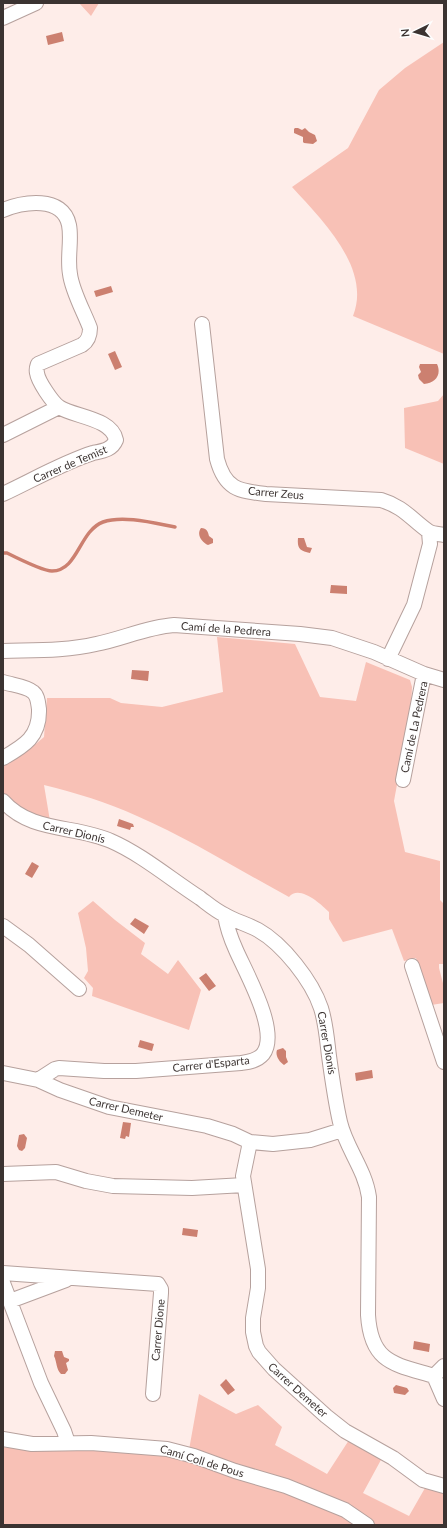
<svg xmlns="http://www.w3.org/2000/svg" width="447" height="1528" viewBox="0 0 447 1528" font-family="Lato,sans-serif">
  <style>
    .green { fill: #f8c1b6 }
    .water { fill: #cc8070 }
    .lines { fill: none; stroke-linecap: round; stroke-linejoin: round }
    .stream { stroke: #cc8070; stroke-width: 3.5 }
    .minor-casing { stroke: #b6a19d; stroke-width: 16 }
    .minor { stroke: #fff; stroke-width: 14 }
    .labels { text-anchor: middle; stroke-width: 3; stroke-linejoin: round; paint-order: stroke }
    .street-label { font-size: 11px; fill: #3b3331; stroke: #fefefe }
  </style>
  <rect width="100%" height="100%" fill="#feede9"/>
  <path class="green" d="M79 3H99L91 16Z
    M444 42V354L353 316C372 268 321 219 292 187L348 148 379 90 405 68Z
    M444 394V464L405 448 404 408 438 401Z
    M217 637 295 644 320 697 356 701 366 662 410 680 412 687 411 708 394 801 405 852 440 861V900L444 904V964H439V968L444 987V1003L431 1005 416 958 404 961 392 929 343 942 329 919V912C321 904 299 884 289 897 239 870 190 839 137 816 107 802 76 793 44 785L50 821C32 816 16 806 3 793V766L31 748 44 737 47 698H110L121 703 162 707 223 692Z
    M93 901 115 920 145 943 141 954 168 974 178 960 201 990 189 1030 92 996 93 988 84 978 88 971 86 948 78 913Z
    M199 1394 236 1414 258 1405 282 1427 275 1445 327 1474 349 1440 382 1458 363 1493 409 1516 425 1488 444 1490V1525H3V1447L7 1448H85L164 1454 187 1461Z"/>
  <path class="water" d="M62 32 64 41 48 45 46 36Z
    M295 128H298L302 130 305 128 309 132 315 135 317 141 313 144 304 143 303 142V137L294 133V129Z
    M111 286 113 292 96 297 94 291Z
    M115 351 122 367 115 370 108 354Z
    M420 364H437C442 375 435 383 424 384L419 379 418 375 421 372 419 367Z
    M201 528C207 528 208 532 209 536L213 539V543L208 545C202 542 196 535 201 528Z
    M298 538H304L307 547 312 548 310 553C300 551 297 549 298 538Z
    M331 585 347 586V594L330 593Z
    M132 670 149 671 148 681 131 679Z
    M119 819 133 824 134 827H131L130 830 117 826Z
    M32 862 39 866 32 878 25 874Z
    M135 918 149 926 144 934 130 924Z
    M206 973 216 986 209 991 199 978Z
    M140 1040 154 1044 152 1051 138 1047Z
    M283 1048 286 1051V1057L288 1062 284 1065C279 1062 275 1055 277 1050Z
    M372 1070 373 1078 356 1081 355 1073Z
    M123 1122 131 1123 129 1137 126 1136 125 1139 120 1138Z
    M24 1134 27 1138 25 1148 22 1151 19 1150 17 1146 19 1135Z
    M183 1228 198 1230 197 1237 182 1235Z
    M414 1341 430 1344 429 1352 413 1349Z
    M55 1351H62L64 1357 69 1359V1361L66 1363 68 1370 65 1374H61C56 1369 57 1362 54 1356Z
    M226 1379 235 1390 228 1395 220 1385Z
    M396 1385 407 1388 409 1391 405 1395 394 1393 393 1388Z"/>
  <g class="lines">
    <path class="stream" d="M3 553H7C15 557 44 571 52 571 78 571 79 531 103 522 123 515 154 523 175 527"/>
    <defs>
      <path id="minor" d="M3 18 36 3
        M3 210C23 202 63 195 69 225 72 240 67 258 70 274 72 291 84 312 90 328 90 336 88 341 82 345L38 364C37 367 36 369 37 373 38 381 52 402 59 407 74 417 112 418 116 440 112 450 102 451 93 453 64 462 31 481 3 494
        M202 324 217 459C225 489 238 491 266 494L381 500C404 507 410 518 428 531 432 534 440 534 444 535
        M3 435 59 407
        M3 651C33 650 66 651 96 644 122 639 147 627 174 625L300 634 332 638 374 652 424 674 444 680
        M388 659 414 605 430 544 429 532
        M3 682C12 685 26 686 33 692 38 696 38 703 39 709 40 737 24 746 3 758
        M403 780 424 674
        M3 801C31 833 76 825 111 841 141 854 172 880 200 898 208 904 216 911 225 915 235 921 247 924 258 930 283 944 312 981 321 1008 326 1024 327 1040 329 1056 332 1078 335 1100 340 1122 346 1148 365 1169 369 1197L368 1315C371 1363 394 1364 434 1376
        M3 926 29 945 79 989
        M412 966 444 1062
        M3 1073 38 1080 60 1090 109 1107 207 1126 233 1134 250 1142 273 1144 310 1140 342 1130
        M38 1080 55 1069 59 1068 104 1071H136L241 1063C248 1062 257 1061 263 1054 280 1032 246 973 236 950 231 939 227 928 225 915
        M250 1142 243 1176 258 1269V1288L253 1318V1332L256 1346 259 1352 274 1369 326 1416 345 1431 393 1458 423 1480 444 1486
        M3 1174 56 1172 86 1181 113 1186 192 1188 244 1185
        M3 1273 158 1284 161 1289V1293L153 1394
        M3 1283 41 1383 64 1431 68 1443
        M10 1301 66 1280
        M434 1376 444 1399
        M434 1376 444 1366
        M3 1439 32 1444 91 1443 167 1449 194 1456 235 1471 286 1486 345 1510 367 1525"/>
    </defs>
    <use href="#minor" class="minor-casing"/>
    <use href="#minor" class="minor"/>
  </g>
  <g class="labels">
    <g class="street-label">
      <text transform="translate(70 464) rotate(-23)" y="4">Carrer de Temist</text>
      <text transform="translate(276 493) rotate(5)" y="4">Carrer Zeus</text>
      <text transform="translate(226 629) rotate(4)" y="4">Camí de la Pedrera</text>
      <text transform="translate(414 727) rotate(-78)" y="4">Camí de La Pedrera</text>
      <text transform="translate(74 832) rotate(13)" y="4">Carrer Dionís</text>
      <text transform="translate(327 1043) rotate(80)" y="4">Carrer Dionís</text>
      <text transform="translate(211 1064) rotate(-6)" y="4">Carrer d'Esparta</text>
      <text transform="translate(126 1109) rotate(13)" y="4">Carrer Demeter</text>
      <text transform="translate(158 1330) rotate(-85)" y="4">Carrer Dione</text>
      <text transform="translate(298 1390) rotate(42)" y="4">Carrer Demeter</text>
      <text transform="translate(202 1461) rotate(17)" y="4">Camí Coll de Pous</text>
    </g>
  </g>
  <rect width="447" height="1528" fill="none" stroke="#3b3331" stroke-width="8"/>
  <g transform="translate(415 32) rotate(265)" stroke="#fefefe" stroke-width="3" paint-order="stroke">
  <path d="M0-3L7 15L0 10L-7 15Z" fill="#3b3331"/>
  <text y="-6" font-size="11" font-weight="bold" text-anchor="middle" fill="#3b3331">N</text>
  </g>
</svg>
